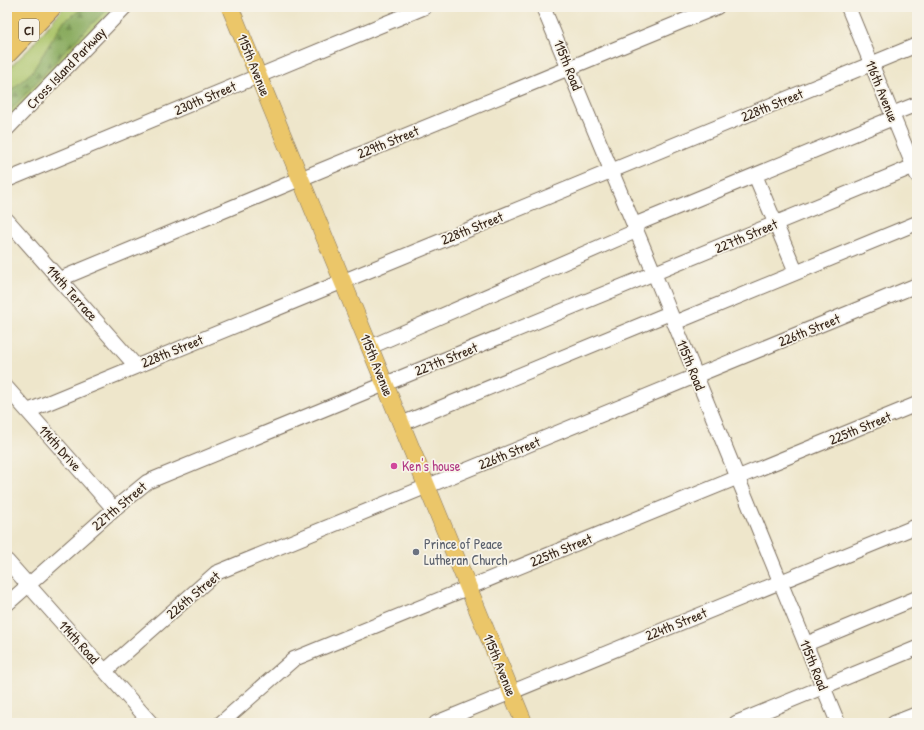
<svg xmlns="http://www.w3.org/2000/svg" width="924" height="730" viewBox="0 0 924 730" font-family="'Patrick Hand',sans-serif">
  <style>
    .grass { fill: #abc469; stroke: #737744 }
    .forest { fill: url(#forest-firs); stroke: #626a3e }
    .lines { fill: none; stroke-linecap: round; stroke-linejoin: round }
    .minor-casing { stroke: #7a6c5b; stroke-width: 16 }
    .major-casing { stroke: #7a6c5b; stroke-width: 18 }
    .highway-casing { stroke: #7a6c5b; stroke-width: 22 }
    .minor { stroke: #fff; stroke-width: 14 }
    .major { stroke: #ebc669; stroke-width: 17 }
    .highway { stroke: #ebc669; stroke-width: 20 }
    .hotel-dot { fill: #d1479c; stroke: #f7f3e8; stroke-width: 1.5 }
    .worship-dot { fill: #6b7280; stroke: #f7f3e8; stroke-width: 1.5 }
    .labels { text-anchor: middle; stroke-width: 3.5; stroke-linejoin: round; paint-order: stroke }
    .shield { fill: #f7f3e8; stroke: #73665b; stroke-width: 1 }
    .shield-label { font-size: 13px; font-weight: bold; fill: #3b2a1e }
    .street-label { font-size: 14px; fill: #3b2a1e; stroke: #f7f3e8 }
    .hotel-label { font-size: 14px; fill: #b23c85; stroke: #f7f3e8; text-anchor: start }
    .worship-label { font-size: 14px; fill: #5b616d; stroke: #f7f3e8; text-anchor: start }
  </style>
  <defs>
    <pattern id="forest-firs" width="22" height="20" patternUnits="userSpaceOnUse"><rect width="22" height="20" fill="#88aa5d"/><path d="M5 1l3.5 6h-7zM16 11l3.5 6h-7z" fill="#708b4c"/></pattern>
  </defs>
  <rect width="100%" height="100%" fill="#f7f3e8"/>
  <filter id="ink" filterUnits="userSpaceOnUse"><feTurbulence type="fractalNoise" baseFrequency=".025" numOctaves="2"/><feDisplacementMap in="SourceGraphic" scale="8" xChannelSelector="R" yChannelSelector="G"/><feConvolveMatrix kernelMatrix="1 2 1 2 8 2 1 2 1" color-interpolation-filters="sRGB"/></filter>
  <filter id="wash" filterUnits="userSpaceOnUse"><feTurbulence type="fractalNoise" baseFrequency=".012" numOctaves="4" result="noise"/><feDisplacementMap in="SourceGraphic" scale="16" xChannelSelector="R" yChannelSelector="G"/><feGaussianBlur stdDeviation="0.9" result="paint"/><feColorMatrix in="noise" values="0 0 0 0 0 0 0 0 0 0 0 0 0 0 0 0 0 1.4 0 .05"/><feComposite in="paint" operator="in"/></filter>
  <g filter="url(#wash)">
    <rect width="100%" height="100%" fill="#eee6cb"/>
    <path class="grass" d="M64 7H116L7 120V70L30 48Z"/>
    <path class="forest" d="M85 7H109L67 49 7 114V94L32 72 63 22Z"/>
  </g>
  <g filter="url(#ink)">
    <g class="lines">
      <defs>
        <path id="minor" d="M543 7 654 273 838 723
          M848 7 917 175
          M892 114 917 104
          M7 129 125 7
          M755 175 796 272
          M7 180 425 7
          M7 220 136 366
          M634 225 893 118
          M60 279 300 179 717 7
          M674 323 917 223
          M370 347 636 231
          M7 388 114 509
          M28 411 917 45
          M401 424 670 313
          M7 561 151 723
          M7 604 114 509 147 482 917 165
          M806 644 917 598
          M105 671 216 573 917 285
          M221 723 294 659 917 404
          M436 723 917 526
          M736 723 917 648
          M894 723 917 714"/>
        <path id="major" d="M230 7 524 723"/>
        <path id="highway" d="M7 27 27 7
          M7 53 51 7"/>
      </defs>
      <use href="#minor" class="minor-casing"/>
      <use href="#major" class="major-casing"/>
      <use href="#highway" class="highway-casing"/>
      <use href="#minor" class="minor"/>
      <use href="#major" class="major"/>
      <use href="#highway" class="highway"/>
    </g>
  </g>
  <circle class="hotel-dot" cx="394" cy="466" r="4"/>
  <circle class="worship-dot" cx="416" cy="552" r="4"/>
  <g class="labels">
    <rect class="shield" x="19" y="19" width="20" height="22" rx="3"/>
    <g class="shield-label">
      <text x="29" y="35">CI</text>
    </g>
    <g class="street-label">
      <text transform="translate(254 65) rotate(68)" y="5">115th Avenue</text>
      <text transform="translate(568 65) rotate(68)" y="5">115th Road</text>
      <text transform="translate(66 68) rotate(-46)" y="5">Cross Island Parkway</text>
      <text transform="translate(882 91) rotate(68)" y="5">116th Avenue</text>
      <text transform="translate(205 98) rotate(-23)" y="5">230th Street</text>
      <text transform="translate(772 105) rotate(-22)" y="5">228th Street</text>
      <text transform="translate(388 142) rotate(-22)" y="5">229th Street</text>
      <text transform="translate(472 228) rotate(-22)" y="5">228th Street</text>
      <text transform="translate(746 236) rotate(-23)" y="5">227th Street</text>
      <text transform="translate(72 293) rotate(48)" y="5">114th Terrace</text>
      <text transform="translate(809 330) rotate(-22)" y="5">226th Street</text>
      <text transform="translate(172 351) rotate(-22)" y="5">228th Street</text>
      <text transform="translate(446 359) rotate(-22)" y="5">227th Street</text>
      <text transform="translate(377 365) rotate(68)" y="5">115th Avenue</text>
      <text transform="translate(691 365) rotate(68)" y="5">115th Road</text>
      <text transform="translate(860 428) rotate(-22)" y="5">225th Street</text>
      <text transform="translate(60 448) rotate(48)" y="5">114th Drive</text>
      <text transform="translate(509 453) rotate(-22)" y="5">226th Street</text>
      <text transform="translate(119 506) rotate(-40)" y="5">227th Street</text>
      <text transform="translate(561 550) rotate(-22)" y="5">225th Street</text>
      <text transform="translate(193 595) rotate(-40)" y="5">226th Street</text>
      <text transform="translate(676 624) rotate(-22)" y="5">224th Street</text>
      <text transform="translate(79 642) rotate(48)" y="5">114th Road</text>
      <text transform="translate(500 665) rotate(68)" y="5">115th Avenue</text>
      <text transform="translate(814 665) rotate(68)" y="5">115th Road</text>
    </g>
    <g class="hotel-label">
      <text x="402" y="471">Ken's house</text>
    </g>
    <g class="worship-label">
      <text x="424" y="549">Prince of Peace<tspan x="424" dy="16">Lutheran Church</tspan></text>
    </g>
  </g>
  <rect width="924" height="730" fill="none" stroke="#f7f3e8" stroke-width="24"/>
</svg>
